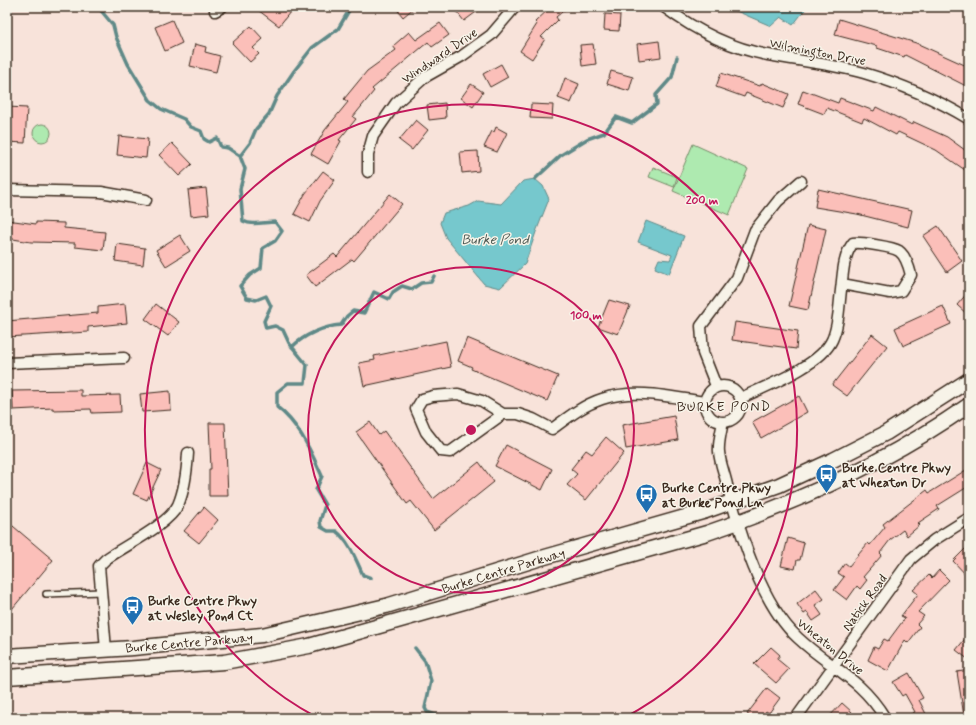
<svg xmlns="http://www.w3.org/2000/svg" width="976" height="725" viewBox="0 0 976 725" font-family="Mynerve,sans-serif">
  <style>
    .green { fill: #aeeab0; stroke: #748a67 }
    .water { fill: #76c8cd; stroke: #5e8987 }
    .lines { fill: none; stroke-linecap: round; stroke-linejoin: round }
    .stream { stroke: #5e8987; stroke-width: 3.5 }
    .building { fill: #fbbfb9; stroke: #3b2a1e }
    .service-casing { stroke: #3b2a1e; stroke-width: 8 }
    .minor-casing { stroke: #3b2a1e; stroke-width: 13 }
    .secondary-casing { stroke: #3b2a1e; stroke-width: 17 }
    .service { stroke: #f7f3e8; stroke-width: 5 }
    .minor { stroke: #f7f3e8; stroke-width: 10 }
    .secondary { stroke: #f7f3e8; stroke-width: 14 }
    .ring { fill: none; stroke: #c2185b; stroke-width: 2 }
    .labels { text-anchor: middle; stroke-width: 3; stroke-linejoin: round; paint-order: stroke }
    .street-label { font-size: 13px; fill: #3b2a1e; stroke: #f7f3e8 }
    .poi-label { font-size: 13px; font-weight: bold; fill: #3b2a1e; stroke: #f7f3e8; text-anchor: start }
    .water-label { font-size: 14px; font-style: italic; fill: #4d5953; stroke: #f7f3e8 }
    .neighbourhood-label { font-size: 14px; letter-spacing: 1px; fill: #3b2a1e; stroke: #f7f3e8 }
    .centre { fill: #c2185b; stroke: #f7f3e8; stroke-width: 2 }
    .ring-label { font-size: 12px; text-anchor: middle; font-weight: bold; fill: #c2185b; stroke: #f7f3e8; stroke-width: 3; stroke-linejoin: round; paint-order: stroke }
  </style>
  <rect width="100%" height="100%" fill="#f8e3da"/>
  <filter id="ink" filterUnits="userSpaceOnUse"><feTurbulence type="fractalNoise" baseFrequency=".025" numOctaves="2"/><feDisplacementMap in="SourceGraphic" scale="8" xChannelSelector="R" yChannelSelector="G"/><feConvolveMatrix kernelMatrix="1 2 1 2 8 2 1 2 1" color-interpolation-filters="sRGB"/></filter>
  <g filter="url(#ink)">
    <path class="green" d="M33 133a9 9 0 1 1 18 0a9 9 0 1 1-18 0Z
      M693 144 748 169 729 215 673 191Z
      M653 167 677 177 674 187 649 177Z"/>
    <path class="water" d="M727 7H807L793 25 781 17 771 26Z
      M535 179 543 186 549 199 536 232 525 264 500 288 484 284 446 238 440 223 444 213 469 206 478 201 501 204 523 181Z
      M646 221 684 236 669 274 655 268 659 259 670 260 672 255 638 242Z"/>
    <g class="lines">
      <path class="stream" d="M98 7 113 25 116 37 128 64 150 100 161 109 184 119 191 127 201 131 204 139 209 142 217 138 221 147 228 148 240 156 245 169 240 189 243 221C253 226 264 222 275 222L282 231 275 241 263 248 261 268 250 275 240 286 247 298 256 300 266 296 271 306 264 321 266 328 275 326 283 330 289 343 307 365 305 383H288L277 392V407C300 425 310 450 322 476L316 490 325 505 320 521 321 527 328 531H336C350 542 356 560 363 575L371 578
        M240 156 250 143 256 129 269 114 277 96 294 71 312 48 338 29 351 7
        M535 179 561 155 587 139 604 133 616 117 632 123 657 104 656 95 672 77 677 57
        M292 347C304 335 324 326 341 325L347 316 353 311 364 313 374 292 389 299 393 292 402 286 412 289 421 283 431 282 434 276
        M415 648 425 661 431 681 425 708 427 712 444 718"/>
    </g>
    <path class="building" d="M254 7H294L279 26Z
      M395 7H415L403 17Z
      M453 7H483L464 21Z
      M551 7H568L556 17 558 20 541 37 545 39 532 59 520 51 537 24 535 22Z
      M605 14 620 15 619 31 604 30Z
      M839 19 916 43 969 67V79L966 86 905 55 904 57 877 48V46L835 35Z
      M172 20 182 43 165 51 155 27Z
      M440 23 449 35 432 47 428 42 372 89 374 91 353 117 356 119 339 140 341 141 328 164 311 154 325 130 348 102 344 99 367 71 396 50 393 46 409 32 416 40Z
      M251 26 263 39 253 48 259 54 250 62 232 43Z
      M659 41 661 57 639 60 637 44Z
      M195 44 206 47 205 52 220 56 216 72 190 66Z
      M593 44 596 64 582 66 580 45Z
      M501 64 508 77 490 87 483 74Z
      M611 71 633 77 629 91 607 84Z
      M721 73 760 86 762 83 789 94 783 108 746 93 744 97 716 87Z
      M565 78 579 84 571 103 558 98Z
      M471 84 483 92 473 107 461 98Z
      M803 90 838 103 840 98 874 111 876 107 912 125 914 122 947 137 969 153V164L965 170 936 150 898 132 896 135 864 118 862 122 827 108 824 114 798 104Z
      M445 103 446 118 429 120 427 105Z
      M531 104 553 105 552 119 530 118Z
      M7 107 27 108 25 143 7 142Z
      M416 120 428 130 412 150 399 140Z
      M496 127 507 133 497 152 484 147 492 131 494 132Z
      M119 136 148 139 146 158 117 155Z
      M172 143 192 164 179 176 159 155Z
      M478 151 479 171 462 173 460 152Z
      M323 171 335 180 320 201 310 222 294 214 305 194Z
      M206 188 209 214 191 216 188 190Z
      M818 189 912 210 908 227 857 214 815 207Z
      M390 194 402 204 354 261 352 259 315 287 306 275 334 254 337 257Z
      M7 220 36 224V222L64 223V228L105 232 103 250 75 247V243L31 242 7 238Z
      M808 225 826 229 808 310 789 306Z
      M938 226 962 261 947 272 923 236Z
      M180 235 190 251 166 266 156 250Z
      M117 244 145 248 143 265 115 261Z
      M969 291V316L957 305Z
      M609 300 630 306 618 334 598 327Z
      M125 304 127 323 88 327V332L7 337V321L98 313V307Z
      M156 304 179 322 168 336 145 319Z
      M943 306 951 324 903 346 895 328Z
      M735 322 798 331 796 349 732 340Z
      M872 334 887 346 847 396 832 385Z
      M467 338 558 376 547 401 471 369 472 367 458 361Z
      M446 341 451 367 364 386 359 363 375 360 374 356Z
      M81 390V396L120 395 121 412 92 413 91 409 53 410V408L13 410 12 391Z
      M170 391 171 410 142 412 140 394Z
      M799 396 807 412 761 438 752 422Z
      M674 416 678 440 626 449 622 425Z
      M370 422 379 435 384 431 433 499 479 462 494 482 434 530 411 501 407 504 356 432Z
      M209 423H225L228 496H209V469H211Z
      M606 437 624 453 586 500 567 485 577 474 571 469 586 450 592 454Z
      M506 445 552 469 542 490 495 466Z
      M147 463 161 470 147 500 133 494Z
      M966 470 969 475V486L937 506 939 509 918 523 920 525 907 536 903 530 890 540 880 553 882 555 863 577 867 580 860 589 857 586 847 600 834 590 844 577 838 573 845 563 849 566 868 543 870 545 885 527 883 524 927 490 929 493Z
      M204 507 218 520 199 543 184 531Z
      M7 521 53 560 7 615Z
      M788 538 804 543 800 560H797L795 569 781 566Z
      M969 545V578L953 561Z
      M939 570 949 580 918 612 924 616 917 624 920 627 908 643 905 640 888 671 868 660 874 647 878 649 884 639 888 641 905 618 901 616 918 594 913 590 929 575 932 578Z
      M816 589 824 599 815 605 822 615 813 621 807 612 804 614 797 604Z
      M969 634V660L956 650Z
      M771 647 780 655 777 659 789 669 776 683 754 664Z
      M969 670V716H964L957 672Z
      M909 673 923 698 919 700 928 718H903L915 712 905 694 902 696 893 682Z
      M767 688 780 698 769 713 766 711 761 718H753L747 714Z
      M842 703 852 712 846 718H828Z"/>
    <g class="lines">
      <defs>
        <path id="service" d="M46 594 101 592"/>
        <path id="minor" d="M664 7C695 30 730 48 768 55 800 61 832 64 864 73 901 84 936 99 969 119
          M215 11 222 7
          M368 172V154L373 136 396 103 425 77 462 56 491 35 515 7
          M7 190 101 192 146 200
          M7 363 124 358
          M705 404a18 18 0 1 1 36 0a18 18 0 1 1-36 0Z
          M716 386 703 353 701 326 737 278 755 230 778 201 801 181
          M741 398C766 386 820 366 832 340 839 325 839 306 841 290 843 274 843 256 853 243 860 242 893 247 899 251 906 256 909 267 911 275L901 291 890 293 842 284
          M503 414 450 452 441 451 426 432 416 409 422 399 433 396 458 394 482 401 503 414H518L533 419 552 429C567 418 583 405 602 399 635 388 671 397 704 402
          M723 422C721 432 718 443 719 452 720 463 725 475 727 485 740 533 761 604 798 638 830 668 860 677 885 718
          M106 650 99 566 106 559C126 545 168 525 178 505 185 489 187 470 188 453
          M796 718 911 559 934 540 969 518"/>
        <path id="secondary" d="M7 656 133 648 262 635 386 606 538 559 706 511 779 485 833 460 886 433 969 380
          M7 677 224 662 309 646 707 533C799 502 889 461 969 405"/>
      </defs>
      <use href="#service" class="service-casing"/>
      <use href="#minor" class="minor-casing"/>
      <use href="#secondary" class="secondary-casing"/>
      <use href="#service" class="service"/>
      <use href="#minor" class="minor"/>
      <use href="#secondary" class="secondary"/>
    </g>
  </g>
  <g class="ring">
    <circle cx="471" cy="430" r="163"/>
    <path d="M318 718A326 326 0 1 1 624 718"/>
  </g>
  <defs>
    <symbol id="bus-pin" viewBox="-11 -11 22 30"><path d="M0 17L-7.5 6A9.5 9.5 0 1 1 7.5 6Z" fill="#1f6fb2" stroke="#f7f3e8"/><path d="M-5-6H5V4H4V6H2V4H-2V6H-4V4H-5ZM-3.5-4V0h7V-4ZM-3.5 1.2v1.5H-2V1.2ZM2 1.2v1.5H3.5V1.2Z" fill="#fff"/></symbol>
  </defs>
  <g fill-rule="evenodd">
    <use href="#bus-pin" x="814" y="462" width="25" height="34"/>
    <use href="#bus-pin" x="634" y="482" width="25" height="34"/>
    <use href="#bus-pin" x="120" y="594" width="25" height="34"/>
  </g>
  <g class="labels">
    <g class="street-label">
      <text transform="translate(818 51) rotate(11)" y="5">Wilmington Drive</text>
      <text transform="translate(439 55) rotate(-34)" y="5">Windward Drive</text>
      <text transform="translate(503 570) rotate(-17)" y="5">Burke Centre Parkway</text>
      <text transform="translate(864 602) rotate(-54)" y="5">Natick Road</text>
      <text transform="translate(189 642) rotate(-5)" y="5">Burke Centre Parkway</text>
      <text transform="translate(831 646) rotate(39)" y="5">Wheaton Drive</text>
    </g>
    <g class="poi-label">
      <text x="842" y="472">Burke Centre Pkwy<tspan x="842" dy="15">at Wheaton Dr</tspan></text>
      <text x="662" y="492">Burke Centre Pkwy<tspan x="662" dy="15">at Burke Pond Ln</tspan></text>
      <text x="148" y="605">Burke Centre Pkwy<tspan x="148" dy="15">at Wesley Pond Ct</tspan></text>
    </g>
    <g class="water-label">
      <text x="495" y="244">Burke Pond</text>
    </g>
    <g class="neighbourhood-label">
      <text x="724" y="411">BURKE POND</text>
    </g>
  </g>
  <circle cx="471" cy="430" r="6" class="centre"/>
  <g class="ring-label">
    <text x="702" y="204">200 m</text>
    <text x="586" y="319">100 m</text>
  </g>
  <rect width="976" height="725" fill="none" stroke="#f7f3e8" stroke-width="24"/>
  <rect x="12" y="12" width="952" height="701" fill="none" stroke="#3b2a1e" stroke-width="1.5" filter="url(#ink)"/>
</svg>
